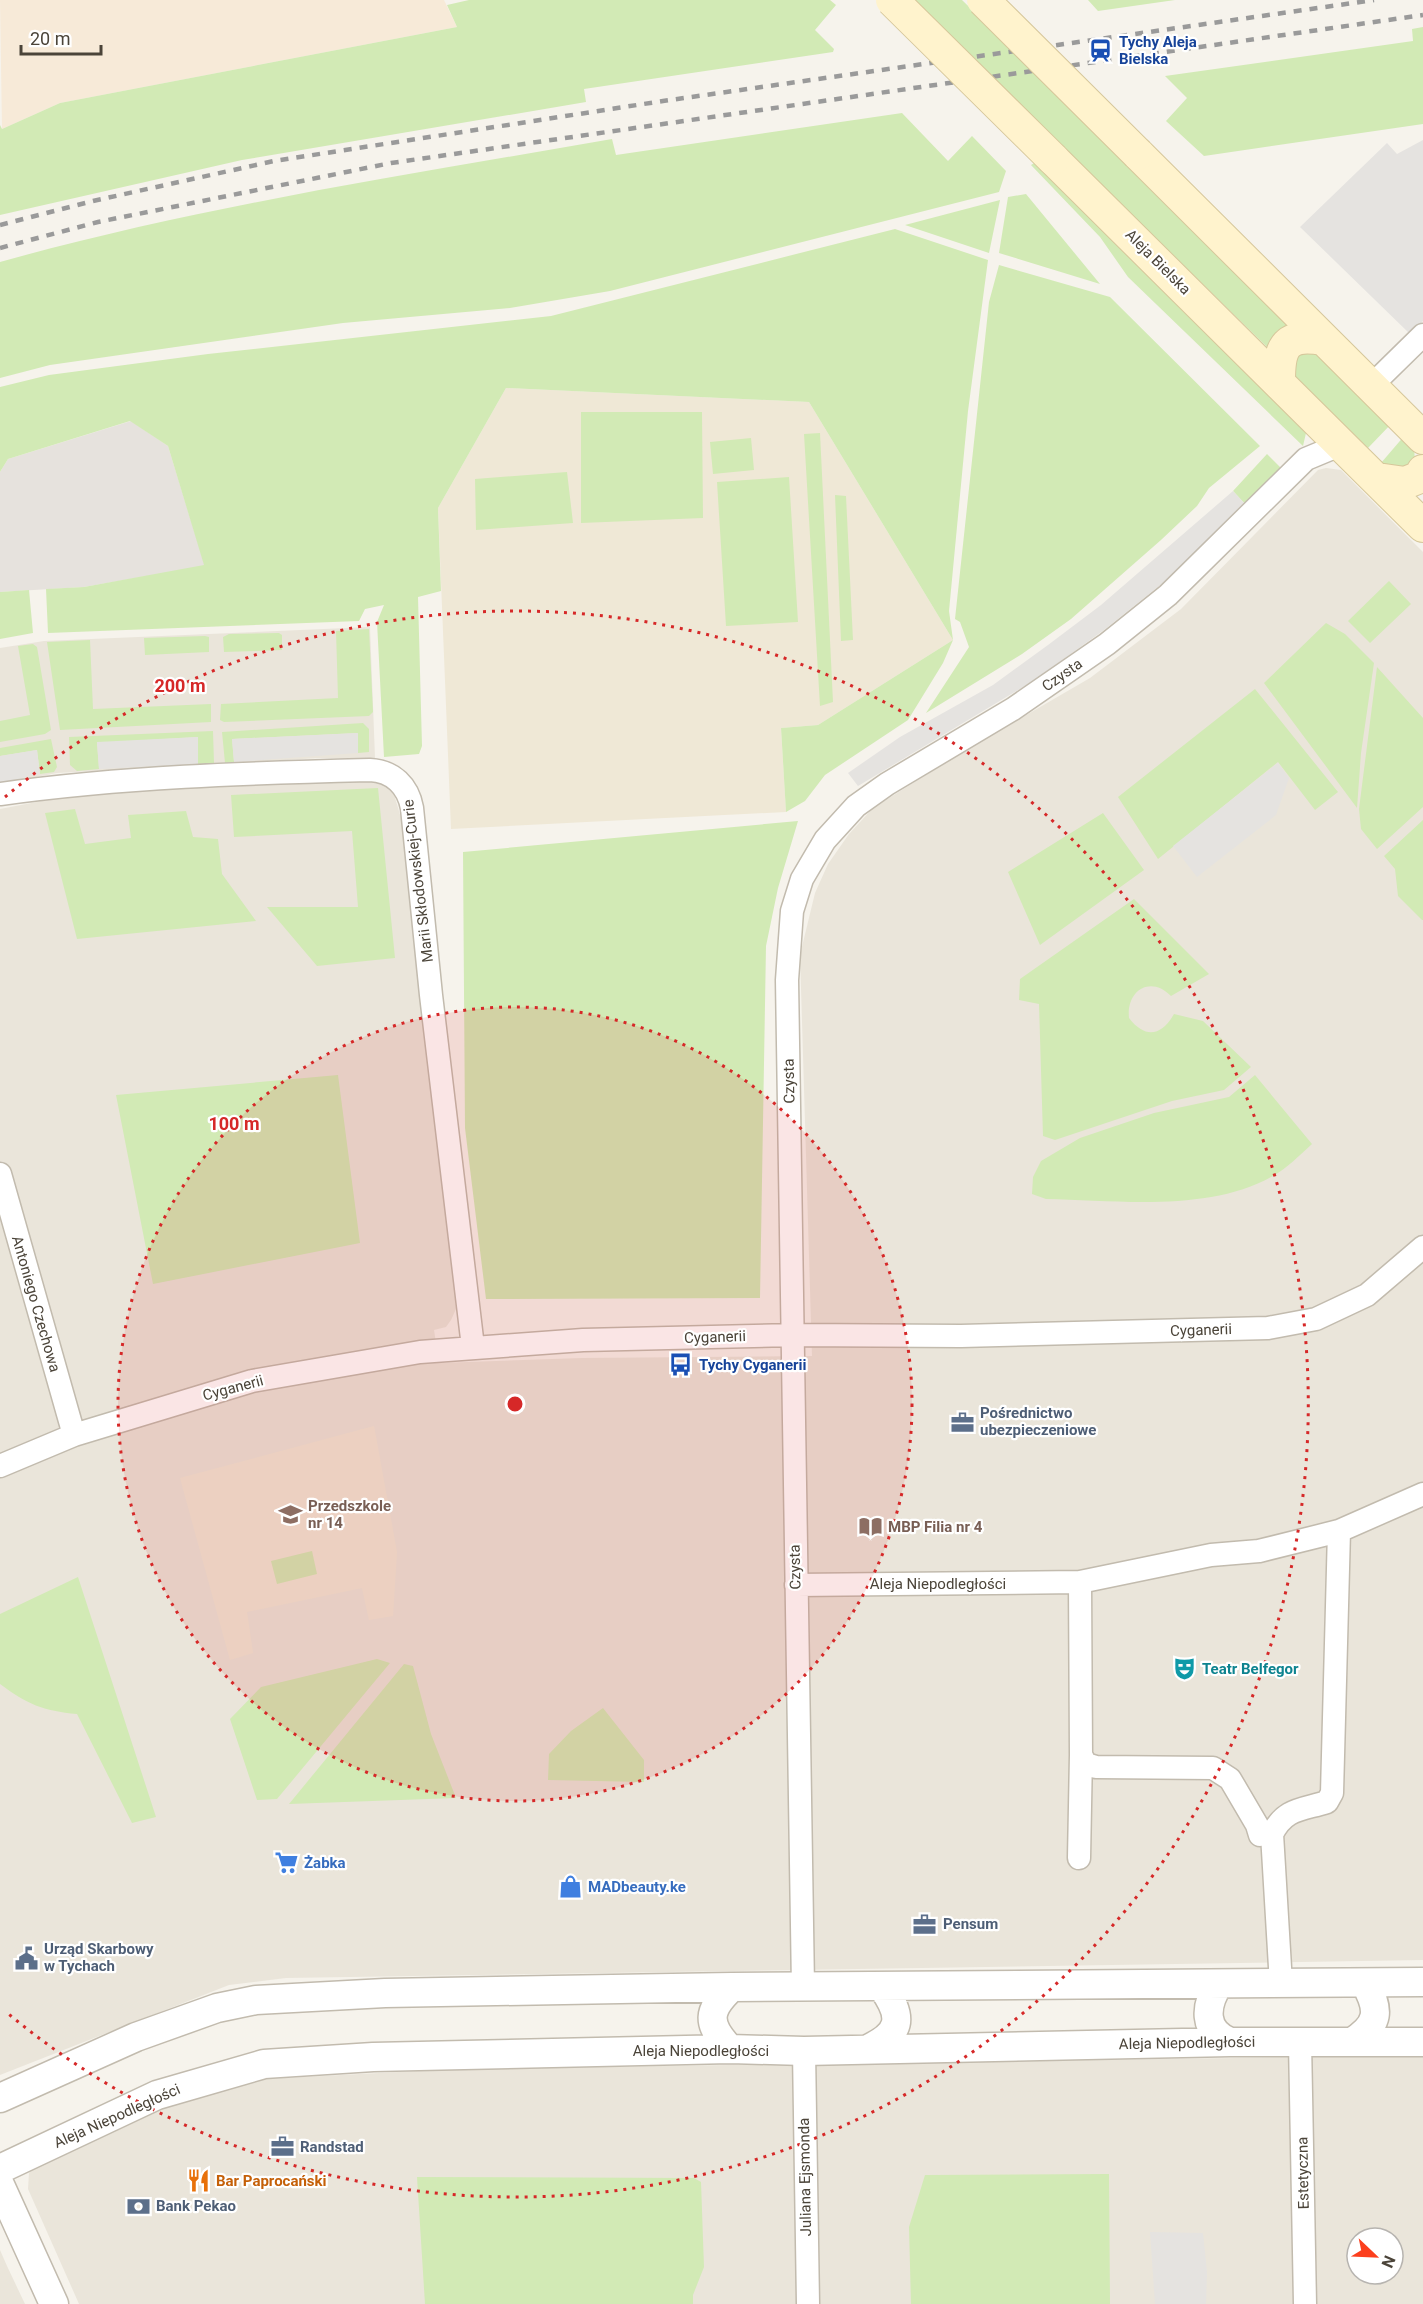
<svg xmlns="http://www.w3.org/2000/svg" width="1423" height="2304" viewBox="0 0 1423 2304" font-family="Roboto,sans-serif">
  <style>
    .residential { fill: #eae5da; fill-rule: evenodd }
    .commercial { fill: #f7ead8 }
    .industrial { fill: #e6e2dd }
    .education { fill: #efe8d6 }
    .green { fill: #d2eab5 }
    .parking { fill: #e5e3e0 }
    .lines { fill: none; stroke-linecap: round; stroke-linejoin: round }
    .minor-casing { stroke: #c2bbae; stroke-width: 25 }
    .tertiary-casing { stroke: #c2bbae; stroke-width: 31 }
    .secondary-casing { stroke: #d6c79b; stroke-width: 34 }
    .minor { stroke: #fff; stroke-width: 22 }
    .tertiary { stroke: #fff; stroke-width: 28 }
    .secondary { stroke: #fff3cd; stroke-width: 32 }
    .rail { stroke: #9a9a9a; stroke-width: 4.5; stroke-dasharray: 8 8; stroke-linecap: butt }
    .secondary-bridge-casing { stroke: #d6c79b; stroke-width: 34; stroke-linecap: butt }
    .secondary-bridge { stroke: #fff3cd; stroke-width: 32 }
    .ring { fill: none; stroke: #d62828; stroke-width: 3; stroke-dasharray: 3 6 }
    .labels { text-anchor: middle; stroke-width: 4.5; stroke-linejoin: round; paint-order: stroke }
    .transit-label { font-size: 15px; font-weight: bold; fill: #164399; stroke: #fff; text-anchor: start }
    .street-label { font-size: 15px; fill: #4b4439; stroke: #fff }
    .service-label { font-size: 15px; font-weight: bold; fill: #4e5e75; stroke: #fff; text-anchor: start }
    .education-label { font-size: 15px; font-weight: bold; fill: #785e54; stroke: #fff; text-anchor: start }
    .culture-label { font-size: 15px; font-weight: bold; fill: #0d838f; stroke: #fff; text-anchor: start }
    .shop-label { font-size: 15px; font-weight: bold; fill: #366cbe; stroke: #fff; text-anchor: start }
    .food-label { font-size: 15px; font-weight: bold; fill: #c56008; stroke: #fff; text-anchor: start }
    .centre { fill: #d62828; stroke: #fff; stroke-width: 3 }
    .ring-label { font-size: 18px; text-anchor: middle; font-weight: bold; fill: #d62828; stroke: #fff; stroke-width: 4.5; stroke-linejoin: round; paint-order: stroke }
  </style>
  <rect width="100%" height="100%" fill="#f6f3ec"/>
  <path class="residential" d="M1326 468 1341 470 1423 552V1960L286 1978 229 1985 0 2075V809L84 793 388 774 401 818 455 1293 456 1309 451 1320 446 1327 434 1330 439 1363 582 1358 812 1356 800 955 815 893 828 864 849 834 873 808 963 752 1090 678 1181 609 1318 470Z
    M370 627 375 758H320L57 773 0 784V648L44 641Z
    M1301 2057H1423V2304H79L28 2189 29 2173 34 2167 96 2135 190 2096 266 2079 454 2069ZM1357 2238H1393V2274H1357Z
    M0 2250 7 2266 25 2304H0Z"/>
  <path class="commercial" d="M0 0H444L457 27 60 103 2 129Z"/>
  <path class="industrial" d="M131 421 168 446 205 566 84 587 0 592V472L8 459Z"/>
  <path class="education" d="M506 388 809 402 953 640 818 725 781 728 786 812 451 829 438 508Z
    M374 1426 397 1552 393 1616 369 1620 362 1588 247 1612 253 1653 230 1660 180 1478Z"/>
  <path class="green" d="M469 0H830L836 5 815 30 834 49 833 52 584 89 586 102 242 160 0 215V125L2 129 60 103 457 27 447 5Z
    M912 0H962L1292 323 1277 331 1267 347Z
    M1088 0H1175L1098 11Z
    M1423 27V124L1204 156 1166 121 1187 98 1165 76 1413 41 1412 29Z
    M902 113 948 161 972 136 1006 171 999 192 610 291 510 308 343 323 50 365 0 378V262C200 206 407 175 612 139L616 155Z
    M1036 162 1300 421 1306 433 1303 446 1128 277 1100 237 1031 165Z
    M1026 194 1100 284 999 253 1008 197Z
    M1000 200 989 253 905 225Z
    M895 229 988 260 968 411 949 611 953 640 943 663 908 720 825 775 805 801 786 812 781 728 818 725 953 640 809 402 506 388 438 508 441 591 418 597 422 746 419 754 384 757 377 622 384 605 365 609 359 621 48 633 46 589 84 587 204 565 168 446 130 421 8 459 0 472V387L49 375 208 354 551 316Z
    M999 265 1110 297 1260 446 1209 488 1197 506 1161 540 1071 619 1022 654 926 713 969 647 960 622 955 619 989 302Z
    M1305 350 1319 353 1393 422 1368 448 1292 374 1296 358Z
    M581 412H702L703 518 581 523Z
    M820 433 833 702 820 706 804 434Z
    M1405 435C1413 445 1417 451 1413 464L1394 471 1381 463Z
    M751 438 754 470 713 474 710 442Z
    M1267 454 1281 468 1246 505 1233 491Z
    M567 472 573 523 476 530 475 479Z
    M789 477 798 622 726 626 717 482Z
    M835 495 846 496 853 640 841 641Z
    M1389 581 1411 604 1370 643 1348 621Z
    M29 590 33 633 0 639V592Z
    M1326 623 1345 634 1374 663 1361 753 1357 808 1264 683Z
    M369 629 373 712 369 716 224 722 220 720 221 704 338 698 336 631Z
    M279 633 282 635V650L224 652 223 637 229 634Z
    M205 636 209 637V652L145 655 144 638Z
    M90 640 93 709 211 704V722L60 730 47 642Z
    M33 644 37 647 51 730 45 734 0 742V721L30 715 18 646Z
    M1377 667 1423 718V807L1377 849 1361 829 1359 809Z
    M1255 689 1338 792 1315 810 1278 762 1158 859 1118 797Z
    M363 723 369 729V752L358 753 357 733 232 739 234 762 225 763 222 732Z
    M213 731 214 763 198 764V737L97 743 99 769 77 771 70 765 69 737Z
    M51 739 57 767 54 772 40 774 37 750 0 756V748Z
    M378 788 395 958 317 966 267 907H358L352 831 234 837 231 795Z
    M75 809 85 844 131 838 128 815 186 811 193 837 218 839 222 874 256 921 77 939 45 813Z
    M1103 813 1144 870 1040 945 1008 872Z
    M1423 820V920H1422L1398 896 1395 869 1384 856Z
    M798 821 778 888 766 946 760 1298 486 1299 465 1128 463 852Z
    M1134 899 1209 974 1171 996C1151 975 1126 990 1129 1018 1146 1040 1162 1035 1174 1014L1203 1021 1251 1067 1224 1090 1172 1101 1055 1140 1043 1136 1039 1004 1019 1000 1020 979Z
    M338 1075 360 1243 153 1284 116 1095Z
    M1255 1075 1312 1144C1300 1155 1287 1168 1273 1176 1209 1213 1116 1200 1046 1199L1032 1194 1033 1177 1041 1161 1080 1138 1154 1113 1229 1097Z
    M312 1551 317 1574 277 1584 271 1561Z
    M78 1577 156 1817 132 1823 77 1714C43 1711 27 1704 0 1684V1614Z
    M377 1659 390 1663 277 1799 257 1800 230 1719 261 1687Z
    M404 1664 413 1666 431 1734 456 1798 289 1804Z
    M603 1708 644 1760V1782L548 1780 549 1754 571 1731Z
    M1109 2174 1110 2304H911L909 2227 925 2175Z
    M417 2177 694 2178 701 2182 704 2267 693 2295V2304H425Z"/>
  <path class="parking" d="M1423 140V321L1410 334 1300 227 1387 143 1397 154Z
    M1233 491 1246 505 1179 570 1104 630 1033 681 858 786 848 773 900 737 993 685 1048 645 1101 605Z
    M358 733V753L234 762 232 739Z
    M198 737V764L99 769 97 742Z
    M37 750 40 774 0 783V756Z
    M1278 763 1289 778 1276 815 1197 877 1173 846Z
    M1150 2232 1203 2233 1207 2272 1206 2304H1155Z"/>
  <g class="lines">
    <defs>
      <path id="minor" d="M1371 386 1423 335
        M0 794C123 777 246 773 370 770 393 771 408 786 412 808L431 995 473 1347
        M0 1174 74 1435
        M0 1466 74 1435 252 1381 420 1352 583 1340 793 1335 961 1336 1268 1328 1316 1319 1367 1295 1423 1247
        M1080 1582 1081 1755 1086 1764 1096 1767 1213 1768 1230 1779 1257 1825 1260 1835
        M796 1585 1080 1582 1211 1555 1259 1551 1339 1531 1423 1494
        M1079 1858 1081 1755
        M1281 1984 1272 1834C1285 1808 1302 1810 1327 1802L1332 1793 1339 1531
        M803 1987 787 980 792 911 802 879 825 840 856 806 887 784 1013 709 1107 644 1168 595 1306 459 1342 444
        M1300 2042 1305 2304
        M804 2051 808 2304"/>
      <path id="tertiary" d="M1219 1984C1205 2005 1202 2031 1230 2042
        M1352 2042C1380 2024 1380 2010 1365 1983
        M730 2049C706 2024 707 2010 732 1987
        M868 2049C901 2033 904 2018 883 1988
        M0 2098 136 2037 217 2008 256 2000 385 1993 732 1987 1423 1982
        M0 2169 157 2095 264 2064 373 2057 730 2049 804 2051 1230 2042H1423
        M0 2185 54 2304"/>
      <path id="secondary" d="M1138 154 1423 438
        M1053 159 1423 526
        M1279 381C1279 346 1286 333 1323 339
        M1377 479 1405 483 1420 477 1423 471"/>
    </defs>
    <use href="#minor" class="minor-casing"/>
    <use href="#tertiary" class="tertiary-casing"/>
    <use href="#secondary" class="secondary-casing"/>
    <use href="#minor" class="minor"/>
    <use href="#tertiary" class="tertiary"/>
    <use href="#secondary" class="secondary"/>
    <path class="rail" d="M0 225 93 201 274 161 663 101 1374 0
      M0 248 98 222 391 163 1423 15"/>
    <defs>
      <path id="secondary-bridge" d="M892 0 1053 159
        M983 0 1138 154"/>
    </defs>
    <use href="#secondary-bridge" class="secondary-bridge-casing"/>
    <use href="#secondary-bridge" class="secondary-bridge"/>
  </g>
  <circle cx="515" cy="1404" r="397" fill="#d62828" fill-opacity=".12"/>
  <g class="ring">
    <circle cx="515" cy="1404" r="397"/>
    <path d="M5 797A793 793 0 1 1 5 2011"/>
  </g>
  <defs>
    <symbol id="station-bare" viewBox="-9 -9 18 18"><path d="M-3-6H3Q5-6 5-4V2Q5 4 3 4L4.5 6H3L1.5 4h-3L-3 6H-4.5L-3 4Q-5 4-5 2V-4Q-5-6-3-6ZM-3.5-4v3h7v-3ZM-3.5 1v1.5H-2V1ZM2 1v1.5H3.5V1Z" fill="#1a4fb4" stroke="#fff" stroke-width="2.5" paint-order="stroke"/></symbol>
    <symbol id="bus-bare" viewBox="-9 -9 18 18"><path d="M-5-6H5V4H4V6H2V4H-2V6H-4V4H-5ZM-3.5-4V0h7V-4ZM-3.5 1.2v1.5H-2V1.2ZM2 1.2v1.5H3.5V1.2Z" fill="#1a4fb4" stroke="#fff" stroke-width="2.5" paint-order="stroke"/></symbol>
    <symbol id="office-bare" viewBox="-9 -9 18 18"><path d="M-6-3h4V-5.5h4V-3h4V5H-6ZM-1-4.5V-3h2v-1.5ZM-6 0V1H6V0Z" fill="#5c6f8a" stroke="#fff" stroke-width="2.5" paint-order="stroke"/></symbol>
    <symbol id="school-bare" viewBox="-9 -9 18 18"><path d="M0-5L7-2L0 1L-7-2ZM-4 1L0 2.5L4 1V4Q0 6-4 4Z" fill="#8d6e63" stroke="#fff" stroke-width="2.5" paint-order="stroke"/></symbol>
    <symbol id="library-bare" viewBox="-9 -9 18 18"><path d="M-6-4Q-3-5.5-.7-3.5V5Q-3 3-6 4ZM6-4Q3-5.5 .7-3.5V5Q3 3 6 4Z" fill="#8d6e63" stroke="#fff" stroke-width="2.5" paint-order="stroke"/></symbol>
    <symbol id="theatre-bare" viewBox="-9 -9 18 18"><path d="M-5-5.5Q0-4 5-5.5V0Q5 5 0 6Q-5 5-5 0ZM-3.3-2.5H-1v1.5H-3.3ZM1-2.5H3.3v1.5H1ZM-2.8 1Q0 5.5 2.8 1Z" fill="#0f9aa8" stroke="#fff" stroke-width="2.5" paint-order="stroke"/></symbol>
    <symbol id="supermarket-bare" viewBox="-9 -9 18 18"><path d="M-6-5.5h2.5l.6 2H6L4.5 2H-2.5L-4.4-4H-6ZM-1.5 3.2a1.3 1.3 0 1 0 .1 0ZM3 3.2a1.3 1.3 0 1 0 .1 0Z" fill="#3f7fe0" stroke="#fff" stroke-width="2.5" paint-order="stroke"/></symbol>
    <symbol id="shop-bare" viewBox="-9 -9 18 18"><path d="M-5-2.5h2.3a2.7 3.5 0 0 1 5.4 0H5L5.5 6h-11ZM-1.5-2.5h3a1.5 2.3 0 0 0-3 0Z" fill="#3f7fe0" stroke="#fff" stroke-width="2.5" paint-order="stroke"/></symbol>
    <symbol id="civic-bare" viewBox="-9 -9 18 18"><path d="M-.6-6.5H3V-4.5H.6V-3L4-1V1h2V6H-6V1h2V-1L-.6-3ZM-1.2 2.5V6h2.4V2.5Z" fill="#5c6f8a" stroke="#fff" stroke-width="2.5" paint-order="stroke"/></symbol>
    <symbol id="restaurant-bare" viewBox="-9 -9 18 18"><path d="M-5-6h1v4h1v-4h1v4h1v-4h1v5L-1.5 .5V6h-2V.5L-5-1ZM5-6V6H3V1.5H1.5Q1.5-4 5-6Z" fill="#e8710a" stroke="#fff" stroke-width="2.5" paint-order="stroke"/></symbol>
    <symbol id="bank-bare" viewBox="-9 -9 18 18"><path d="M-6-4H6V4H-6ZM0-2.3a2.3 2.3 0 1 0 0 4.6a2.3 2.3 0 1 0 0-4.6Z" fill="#5c6f8a" stroke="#fff" stroke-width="2.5" paint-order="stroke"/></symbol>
  </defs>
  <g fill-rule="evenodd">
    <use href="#station-bare" x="1084" y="34" width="33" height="33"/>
    <use href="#bus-bare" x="664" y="1348" width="33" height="33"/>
    <use href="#office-bare" x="946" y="1406" width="33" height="33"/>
    <use href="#school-bare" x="274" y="1498" width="33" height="33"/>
    <use href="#library-bare" x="854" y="1510" width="33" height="33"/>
    <use href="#theatre-bare" x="1168" y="1652" width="33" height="33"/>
    <use href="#supermarket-bare" x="270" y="1846" width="33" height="33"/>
    <use href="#shop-bare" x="554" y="1870" width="33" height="33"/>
    <use href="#office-bare" x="908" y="1908" width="33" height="33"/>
    <use href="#civic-bare" x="10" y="1942" width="33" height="33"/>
    <use href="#office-bare" x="266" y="2130" width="33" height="33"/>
    <use href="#restaurant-bare" x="182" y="2164" width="33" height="33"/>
    <use href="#bank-bare" x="122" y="2190" width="33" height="33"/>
  </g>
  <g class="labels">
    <g class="transit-label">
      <text x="1119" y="47">Tychy Aleja<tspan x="1119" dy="17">Bielska</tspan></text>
      <text x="699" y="1370">Tychy Cyganerii</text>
    </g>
    <g class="street-label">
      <text transform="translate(1158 262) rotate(45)" y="5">Aleja Bielska</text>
      <text transform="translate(1062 675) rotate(-35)" y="5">Czysta</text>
      <text transform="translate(418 881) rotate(-97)" y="5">Marii Skłodowskiej-Curie</text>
      <text transform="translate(789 1081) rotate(-91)" y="5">Czysta</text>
      <text transform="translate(36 1304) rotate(74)" y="5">Antoniego Czechowa</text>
      <text transform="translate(1201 1330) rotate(-2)" y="5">Cyganerii</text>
      <text transform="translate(715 1337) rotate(-2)" y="5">Cyganerii</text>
      <text transform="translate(233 1388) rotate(-15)" y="5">Cyganerii</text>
      <text transform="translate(795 1567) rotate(-91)" y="5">Czysta</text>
      <text x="938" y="1589">Aleja Niepodległości</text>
      <text transform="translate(1187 2043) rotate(-1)" y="5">Aleja Niepodległości</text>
      <text x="701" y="2056">Aleja Niepodległości</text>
      <text transform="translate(117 2116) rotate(-24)" y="5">Aleja Niepodległości</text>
      <text transform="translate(1303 2173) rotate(-91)" y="5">Estetyczna</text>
      <text transform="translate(805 2177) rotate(-91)" y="5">Juliana Ejsmonda</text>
    </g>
    <g class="service-label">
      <text x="980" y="1418">Pośrednictwo<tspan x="980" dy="17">ubezpieczeniowe</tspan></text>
      <text x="943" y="1929">Pensum</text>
      <text x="44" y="1954">Urząd Skarbowy<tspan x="44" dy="17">w Tychach</tspan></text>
      <text x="300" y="2152">Randstad</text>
      <text x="156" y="2211">Bank Pekao</text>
    </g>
    <g class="education-label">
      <text x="308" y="1511">Przedszkole<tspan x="308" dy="17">nr 14</tspan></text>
      <text x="888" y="1532">MBP Filia nr 4</text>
    </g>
    <g class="culture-label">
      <text x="1202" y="1674">Teatr Belfegor</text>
    </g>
    <g class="shop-label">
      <text x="304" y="1868">Żabka</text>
      <text x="588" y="1892">MADbeauty.ke</text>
    </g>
    <g class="food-label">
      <text x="216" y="2186">Bar Paprocański</text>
    </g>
  </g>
  <circle cx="515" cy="1404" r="9" class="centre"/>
  <g class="ring-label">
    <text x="180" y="692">200 m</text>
    <text x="234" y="1130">100 m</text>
  </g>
  <g transform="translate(1375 2256) rotate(113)"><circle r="28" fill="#ffffff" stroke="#b7b4b0" stroke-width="1.5"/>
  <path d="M0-4.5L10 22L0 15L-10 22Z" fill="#fc3f1d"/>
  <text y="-9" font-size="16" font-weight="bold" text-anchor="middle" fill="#4b4439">N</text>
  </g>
  <path d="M21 45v9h80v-9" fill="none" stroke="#4b4439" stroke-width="3"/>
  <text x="30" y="45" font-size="18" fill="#4b4439" stroke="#ffffff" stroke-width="4.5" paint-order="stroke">20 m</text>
</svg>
